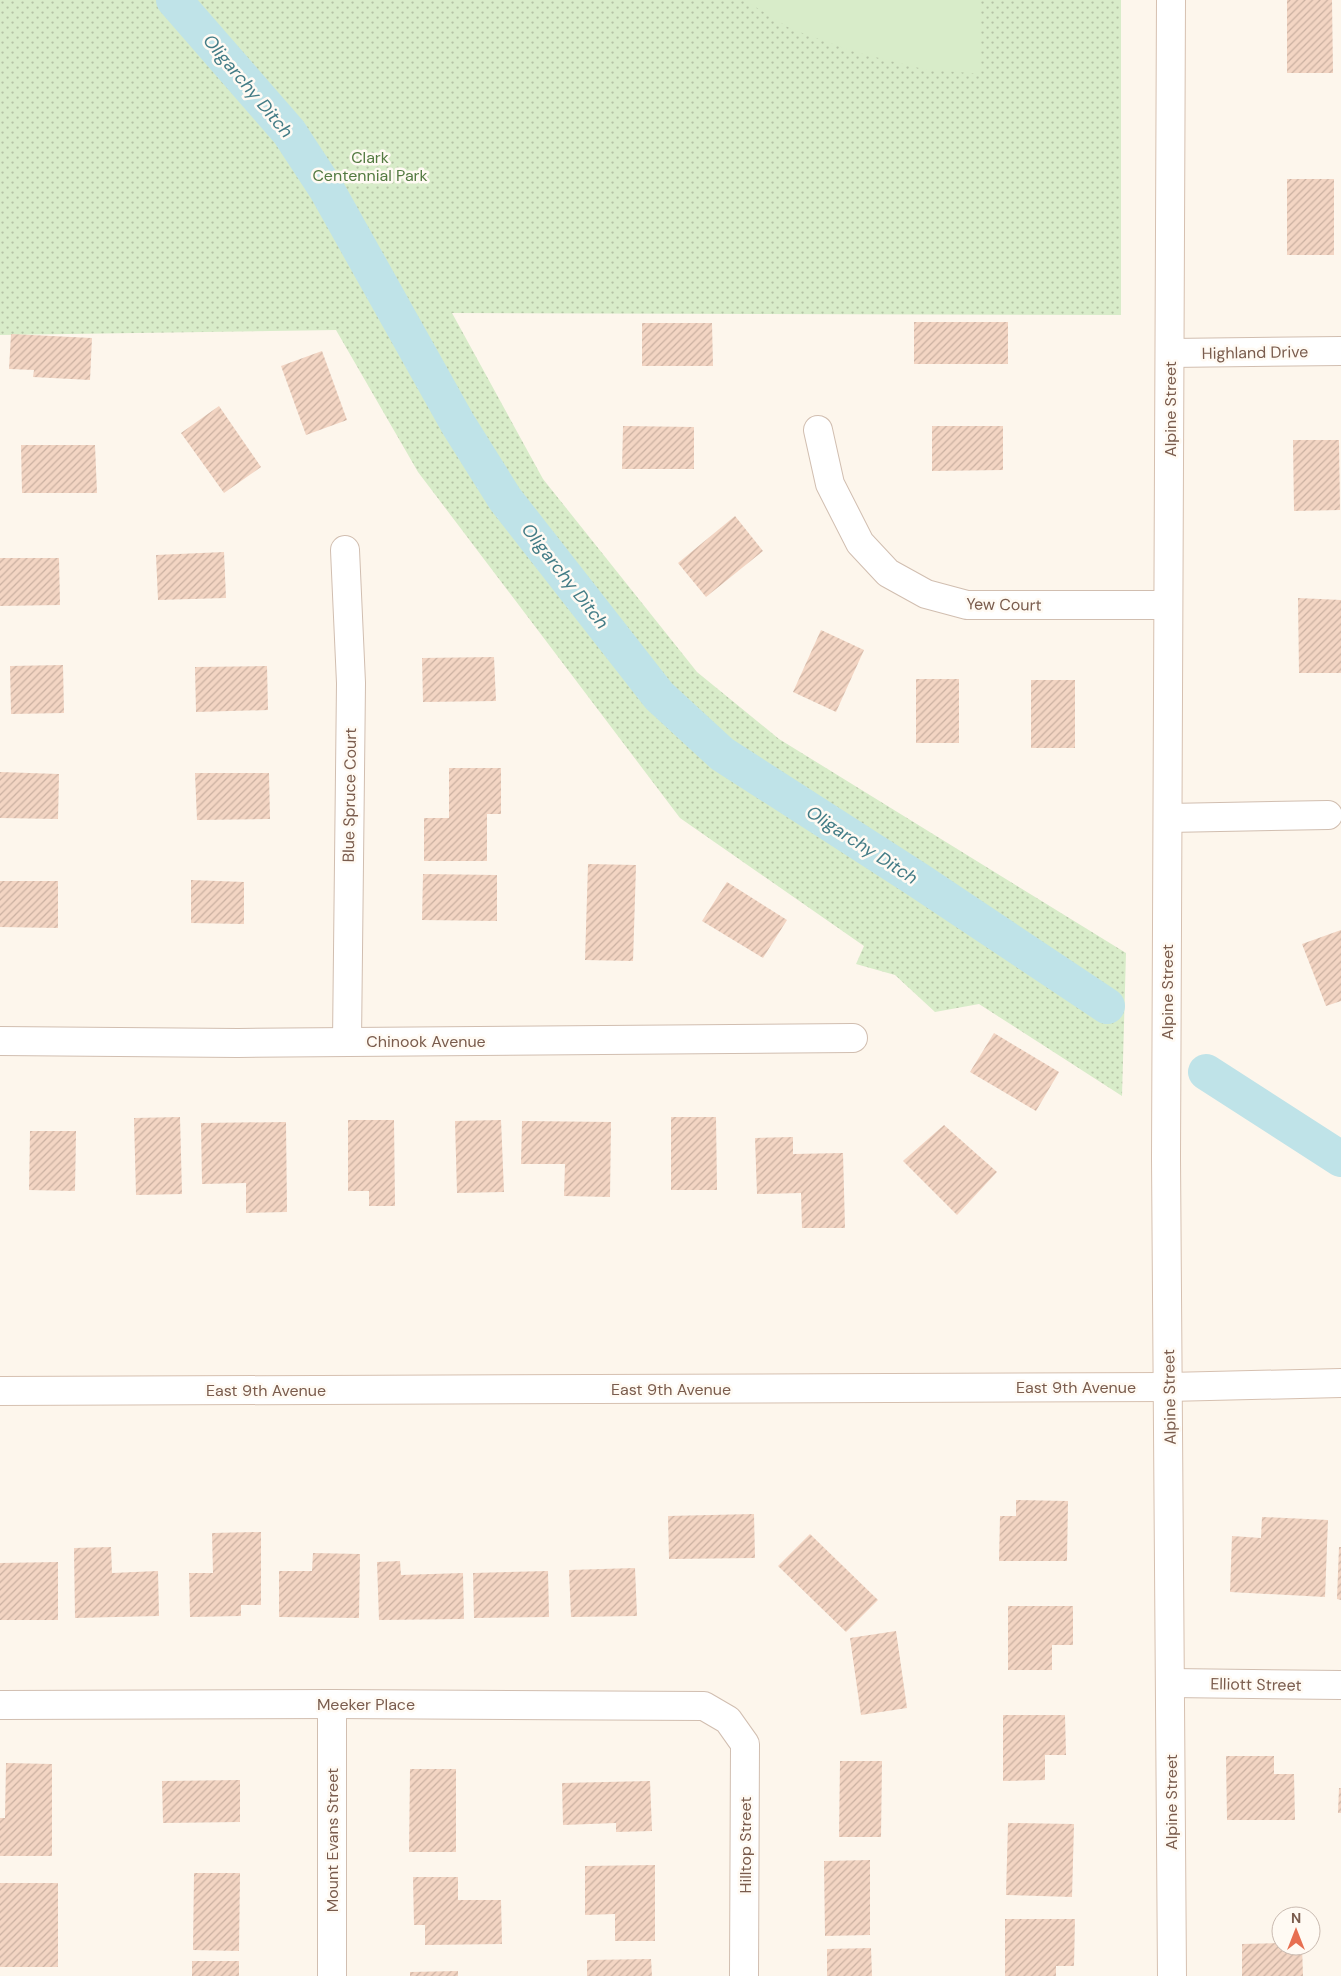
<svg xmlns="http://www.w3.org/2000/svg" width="1341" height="1976" viewBox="0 0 1341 1976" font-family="'DM Sans',sans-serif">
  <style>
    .grass { fill: url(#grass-dots) }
    .pitch { fill: #d8ecc9 }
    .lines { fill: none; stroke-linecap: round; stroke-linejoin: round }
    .canal { stroke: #bfe3e8; stroke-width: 36 }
    .building { fill: url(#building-hatch) }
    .street-casing { stroke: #d1beb0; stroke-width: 30 }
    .secondary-casing { stroke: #d6c0b0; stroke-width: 30 }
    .street { stroke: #fff; stroke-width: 28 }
    .secondary { stroke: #fff; stroke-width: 28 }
    .labels { text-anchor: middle; stroke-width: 5; stroke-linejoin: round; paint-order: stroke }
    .park-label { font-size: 16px; fill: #537a41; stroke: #fffaf3 }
    .street-label { font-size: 16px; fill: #7a5c4d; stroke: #fffaf3 }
    .water-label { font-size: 18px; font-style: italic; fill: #437c86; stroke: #fffaf3 }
  </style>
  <defs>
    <pattern id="grass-dots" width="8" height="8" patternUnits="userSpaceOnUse" patternTransform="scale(1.25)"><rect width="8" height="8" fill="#d8ecc9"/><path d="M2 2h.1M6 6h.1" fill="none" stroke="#b4c2a5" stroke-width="1.8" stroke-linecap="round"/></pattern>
    <pattern id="building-hatch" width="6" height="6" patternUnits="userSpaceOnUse" patternTransform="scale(1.25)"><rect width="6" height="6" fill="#f3d5c3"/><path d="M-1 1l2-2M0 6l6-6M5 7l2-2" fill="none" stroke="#cab0a1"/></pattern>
  </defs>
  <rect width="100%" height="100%" fill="#fdf6ec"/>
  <!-- grass -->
  <path class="grass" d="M0,0H1121V315L452,313L543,479L697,672L779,739L1126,953L1122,1096L979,1004L935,1012L895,975L856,964L864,946L680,818L418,472L336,330L0,335Z"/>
  <!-- pitch -->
  <path class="pitch" d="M744,0H981V74L923,69L855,52L791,29Z"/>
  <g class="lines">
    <!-- canal -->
    <g class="canal">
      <path d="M174,0L289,132L327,190L458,424L505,499L659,696L722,754L918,880L1107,1006"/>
      <path d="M1206,1072L1341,1159"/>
    </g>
  </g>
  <!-- building -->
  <g class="building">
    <path d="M1287,0H1332L1333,73H1287Z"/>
    <rect x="1287" y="179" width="47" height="76"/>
    <rect x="914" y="322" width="94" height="42"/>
    <path d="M642,323H712L713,366H642Z"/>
    <path d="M11,334L92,338L90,380L33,377L34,370L9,369Z"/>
    <path d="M322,351L347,420L306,435L281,366Z"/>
    <path d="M219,406L261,467L224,493L181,433Z"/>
    <path d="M623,426L694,427V469H622Z"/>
    <path d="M932,426H1003V470L932,471Z"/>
    <path d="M1293,440H1339L1340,510L1294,511Z"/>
    <path d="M21,445H95L97,493H22Z"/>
    <path d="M735,516L763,551L706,597L678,563Z"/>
    <path d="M224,552L226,598L158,600L156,555Z"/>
    <path d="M0,558H59L60,605L0,606Z"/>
    <path d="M1298,598L1341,600V673H1299Z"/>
    <path d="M821,630L864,650L836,712L793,692Z"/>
    <path d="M494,657L496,701L423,702L422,658Z"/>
    <path d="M63,665L64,713L11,714L10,666Z"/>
    <path d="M267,666L268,710L196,712L195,667Z"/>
    <rect x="916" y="679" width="43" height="64"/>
    <rect x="1031" y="680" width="44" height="68"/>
    <path d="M449,768H501V814H487V861H424V818H449Z"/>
    <path d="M0,772L59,774L58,819L0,818Z"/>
    <path d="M195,773H269L270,819L197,820Z"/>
    <path d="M588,864L636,865L633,961L585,960Z"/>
    <path d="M423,874L497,875V921L422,920Z"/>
    <path d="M191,880L244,882V924L191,923Z"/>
    <path d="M0,881H58V928L0,927Z"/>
    <path d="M727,882L787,920L763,958L702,921Z"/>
    <path d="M1341,930V1001L1326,1006L1302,944Z"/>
    <path d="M994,1033L1059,1072L1036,1111L970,1072Z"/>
    <path d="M180,1117L182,1194L136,1195L134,1118Z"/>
    <path d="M671,1117H716L717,1190H671Z"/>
    <path d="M348,1120H394L395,1206H369V1191H348Z"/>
    <path d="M501,1120L504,1192L457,1193L455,1121Z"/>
    <path d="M522,1121L611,1122L610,1197L564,1196L565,1164H521Z"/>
    <path d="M286,1122L287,1212L246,1213V1183L202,1184L201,1123Z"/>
    <path d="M944,1125L997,1172L957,1215L903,1161Z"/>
    <path d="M30,1131H76L75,1191L29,1190Z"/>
    <path d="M793,1137V1154L843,1153L845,1228H802L801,1193L757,1194L755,1138Z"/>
    <path d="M1016,1500L1068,1501L1067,1561H999L1000,1516H1016Z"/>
    <path d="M754,1514L755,1558L669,1559L668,1516Z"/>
    <path d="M1262,1517L1328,1520L1325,1597L1230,1592L1232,1536L1261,1538Z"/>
    <path d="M261,1532V1605H241V1616L190,1617L189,1573H213L212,1533Z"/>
    <path d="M810,1534L878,1600L846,1632L778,1566Z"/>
    <path d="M111,1547L112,1573L158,1571L159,1616L75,1618L74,1548Z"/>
    <path d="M1339,1547H1341V1600L1337,1599Z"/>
    <path d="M313,1553L360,1554L359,1618L279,1617V1571H312Z"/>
    <path d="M400,1561L401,1575L463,1573L464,1619L379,1620L377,1562Z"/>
    <path d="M58,1562V1620H0V1563Z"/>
    <path d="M635,1568L637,1616L571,1617L569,1570Z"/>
    <path d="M548,1571L549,1617L474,1618L473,1573Z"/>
    <path d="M1008,1606H1073V1645H1052V1670H1008Z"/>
    <path d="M896,1631L907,1708L861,1715L850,1638Z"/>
    <path d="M1003,1715H1065L1066,1755H1045V1780L1003,1781Z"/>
    <path d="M1226,1756H1274V1774H1294L1295,1820H1227Z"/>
    <path d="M840,1761H882L881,1837H839Z"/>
    <path d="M6,1763L52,1764V1856H0V1818H5Z"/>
    <path d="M410,1769H456V1852H409Z"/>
    <path d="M240,1780V1822L163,1823L162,1781Z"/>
    <path d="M650,1781L652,1831L616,1832V1823L563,1825L562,1783Z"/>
    <path d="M1339,1788H1341V1813H1338Z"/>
    <path d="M1008,1823L1074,1824L1072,1897L1006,1895Z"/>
    <path d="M870,1860V1935L825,1936L824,1861Z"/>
    <path d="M655,1865V1941H615V1914L585,1915V1866Z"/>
    <path d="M194,1873H240L239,1951L193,1950Z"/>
    <path d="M413,1877H458V1900H501L502,1944L425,1945V1925H414Z"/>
    <rect x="0" y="1883" width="58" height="84"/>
    <path d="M1005,1919H1075L1074,1966H1056V1976H1005Z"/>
    <path d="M1281,1943V1946H1302L1303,1976H1242V1944Z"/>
    <path d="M871,1948L872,1976H827V1949Z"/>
    <path d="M651,1959L652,1976H587V1960Z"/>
    <rect x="192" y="1961" width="47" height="15"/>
    <path d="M458,1971V1976H410V1972Z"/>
  </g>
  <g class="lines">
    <!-- street casing -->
    <g class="street-casing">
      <g id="street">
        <path d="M1170,353L1341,351"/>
        <path d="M818,430L830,484L860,543L888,573L926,594L967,605H1168"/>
        <path d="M345,550L351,683L347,1041"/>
        <path d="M1168,818L1328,815"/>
        <path d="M0,1041L238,1043L853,1038"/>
        <path d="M1171,1683L1341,1685"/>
        <path d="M0,1705L332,1704L704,1706L728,1720L745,1744L744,1976"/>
        <path d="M332,1976V1704"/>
      </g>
    </g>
    <!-- secondary casing -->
    <g class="secondary-casing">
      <g id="secondary">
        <path d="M1171,0L1166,1158L1172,1976"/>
        <path d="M0,1391L1168,1387L1341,1383"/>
      </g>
    </g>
    <!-- street -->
    <use href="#street" class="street"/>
    <!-- secondary -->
    <use href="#secondary" class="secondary"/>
  </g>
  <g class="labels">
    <!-- park labels -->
    <g class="park-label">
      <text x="370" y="163">Clark<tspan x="370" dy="18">Centennial Park</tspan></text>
    </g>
    <!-- street labels -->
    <g class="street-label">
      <text transform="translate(1255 352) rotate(-1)" y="6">Highland Drive</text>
      <text transform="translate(1170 409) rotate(-90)" y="6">Alpine Street</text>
      <text transform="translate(1004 604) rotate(1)" y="6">Yew Court</text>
      <text transform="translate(349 795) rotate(-89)" y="6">Blue Spruce Court</text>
      <text transform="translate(1167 992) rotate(-90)" y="6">Alpine Street</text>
      <text x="426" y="1047">Chinook Avenue</text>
      <text x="1076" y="1393">East 9th Avenue</text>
      <text x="671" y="1395">East 9th Avenue</text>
      <text x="266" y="1396">East 9th Avenue</text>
      <text transform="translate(1169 1397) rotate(-91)" y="6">Alpine Street</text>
      <text transform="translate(1256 1684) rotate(1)" y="6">Elliott Street</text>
      <text x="366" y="1710">Meeker Place</text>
      <text transform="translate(1171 1802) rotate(-90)" y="6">Alpine Street</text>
      <text transform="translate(332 1840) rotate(-90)" y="6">Mount Evans Street</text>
      <text transform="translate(745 1845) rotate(-90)" y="6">Hilltop Street</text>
    </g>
    <!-- water labels -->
    <g class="water-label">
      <text transform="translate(248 86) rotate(50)" y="6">Oligarchy Ditch</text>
      <text transform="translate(565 576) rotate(52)" y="6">Oligarchy Ditch</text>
      <text transform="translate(862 845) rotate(33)" y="6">Oligarchy Ditch</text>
    </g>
  </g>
  <!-- north arrow -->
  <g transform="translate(1296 1931)"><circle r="24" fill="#fffaf3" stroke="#cabbb1"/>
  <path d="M0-4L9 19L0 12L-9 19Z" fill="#e76f51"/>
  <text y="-8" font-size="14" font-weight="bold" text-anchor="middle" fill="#7a5c4d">N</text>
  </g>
</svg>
